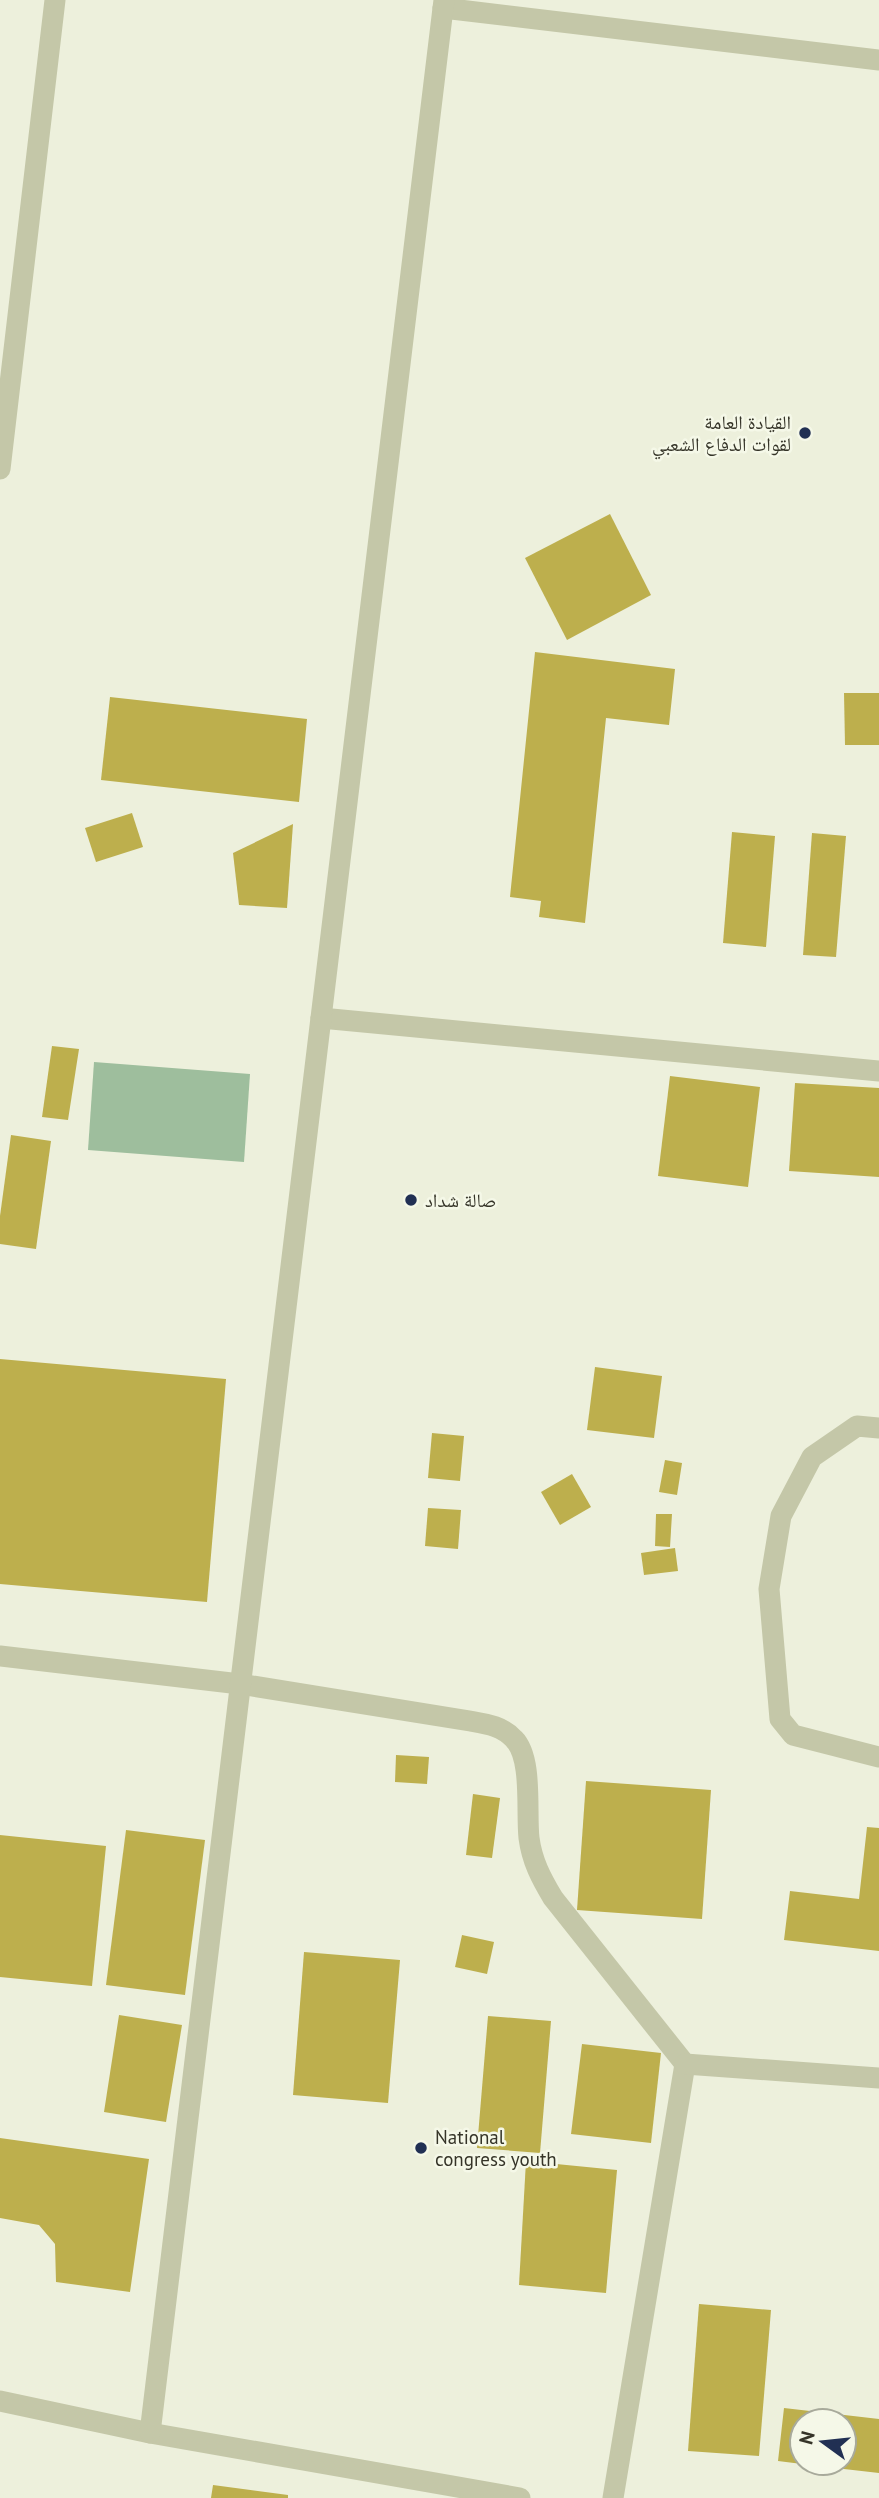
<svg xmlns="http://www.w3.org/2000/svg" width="879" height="2498" viewBox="0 0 879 2498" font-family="'PT Sans','Noto Naskh Arabic',sans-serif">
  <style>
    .green { fill: #9ebe9d }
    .building { fill: #bdaf4d }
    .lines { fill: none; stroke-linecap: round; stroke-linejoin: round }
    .minor { stroke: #c4c7a8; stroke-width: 21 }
    .poi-dot { fill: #213053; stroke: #f5f8e8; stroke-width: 2.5 }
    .labels { text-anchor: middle; stroke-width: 5; stroke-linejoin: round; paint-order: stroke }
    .poi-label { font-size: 19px; fill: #353428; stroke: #f5f8e8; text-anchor: start }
  </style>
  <rect width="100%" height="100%" fill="#edf0dc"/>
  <!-- green -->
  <path class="green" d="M94,1062L250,1074L244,1162L88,1150Z"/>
  <!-- building -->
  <g class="building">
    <path d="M610,514L651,595L567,640L525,558Z"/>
    <path d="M535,652L675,669L669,725L606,718L585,923L539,917L541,901L510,897Z"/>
    <path d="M844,693H879V745H845Z"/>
    <path d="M110,697L307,719L299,802L101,780Z"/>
    <path d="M132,813L143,847L96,862L85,828Z"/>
    <path d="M293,824L287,908L239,905L233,853Z"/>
    <path d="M732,832L775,836L766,947L723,943Z"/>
    <path d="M812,833L846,836L836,957L803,955Z"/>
    <path d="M52,1046L79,1049L68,1120L42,1117Z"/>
    <path d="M670,1076L760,1087L748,1187L658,1176Z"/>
    <path d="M795,1083L879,1088V1177L789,1171Z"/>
    <path d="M11,1135L51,1141L36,1249L0,1244V1216Z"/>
    <path d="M0,1359L226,1379L207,1602L0,1584Z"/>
    <path d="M595,1367L662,1376L654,1438L587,1430Z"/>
    <path d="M432,1433L464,1436L460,1481L428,1478Z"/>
    <path d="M665,1460L682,1463L677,1495L659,1492Z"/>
    <path d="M572,1474L591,1507L560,1525L541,1492Z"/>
    <path d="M428,1508L461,1510L458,1549L425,1546Z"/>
    <path d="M656,1514H672L670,1547L655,1546Z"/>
    <path d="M675,1548L678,1571L644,1575L641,1553Z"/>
    <path d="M396,1755L429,1757L427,1784L395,1782Z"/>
    <path d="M586,1781L711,1790L702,1919L577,1910Z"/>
    <path d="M473,1794L500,1798L492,1858L466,1855Z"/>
    <path d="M867,1827L879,1828V1951L784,1940L790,1891L859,1899Z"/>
    <path d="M126,1830L205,1840L185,1995L106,1985Z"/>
    <path d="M0,1835L106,1846L92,1986L0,1977Z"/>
    <path d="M462,1935L494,1942L487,1974L455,1967Z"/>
    <path d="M304,1952L400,1960L388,2103L293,2095Z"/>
    <path d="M119,2015L182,2025L166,2122L104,2112Z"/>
    <path d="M488,2016L551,2021L540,2153L477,2148Z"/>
    <path d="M582,2044L661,2053L651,2143L571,2134Z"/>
    <path d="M0,2138L149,2159L130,2292L56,2282L55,2244L39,2225L0,2218Z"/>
    <path d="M526,2161L617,2170L606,2293L519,2285Z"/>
    <path d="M699,2304L771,2310L759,2456L688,2451Z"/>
    <path d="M784,2408L879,2419V2473L809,2465L844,2463V2421H802V2464L778,2461Z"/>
    <path d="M213,2485L288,2495V2498H211Z"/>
  </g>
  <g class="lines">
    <!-- minor -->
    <g class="minor">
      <path d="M443,8L879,60"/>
      <path d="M0,469L55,0"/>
      <path d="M321,1018L879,1071"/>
      <path d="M879,1428L857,1426L812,1457L781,1516L769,1589L780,1719L793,1735L879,1757"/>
      <path d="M0,1656L240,1684L470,1721C487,1724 502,1726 514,1739C533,1758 526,1812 529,1838C532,1861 541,1878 553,1898L685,2064L613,2498"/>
      <path d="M685,2064L879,2078"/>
      <path d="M0,2401L150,2433L520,2498"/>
      <path d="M150,2433L444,0"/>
    </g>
  </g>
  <!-- markers -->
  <g class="poi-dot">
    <circle cx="805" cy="433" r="7"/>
    <circle cx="411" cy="1200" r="7"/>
    <circle cx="421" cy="2148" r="7"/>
  </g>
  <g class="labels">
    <!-- poi labels -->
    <g class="poi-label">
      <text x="791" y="429" text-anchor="end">القيادة العامة<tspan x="791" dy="22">لقوات الدفاع الشعبي</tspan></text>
      <text x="425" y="1207">صالة شداد</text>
      <text x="435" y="2144">National<tspan x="435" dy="22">congress youth</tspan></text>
    </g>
  </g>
  <!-- north arrow -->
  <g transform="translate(823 2442) rotate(285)"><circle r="33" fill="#f5f8e8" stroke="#a8aa9b" stroke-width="2"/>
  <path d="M0-5L12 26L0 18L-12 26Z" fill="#213053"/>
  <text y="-10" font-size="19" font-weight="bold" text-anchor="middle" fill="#353428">N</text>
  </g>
</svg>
